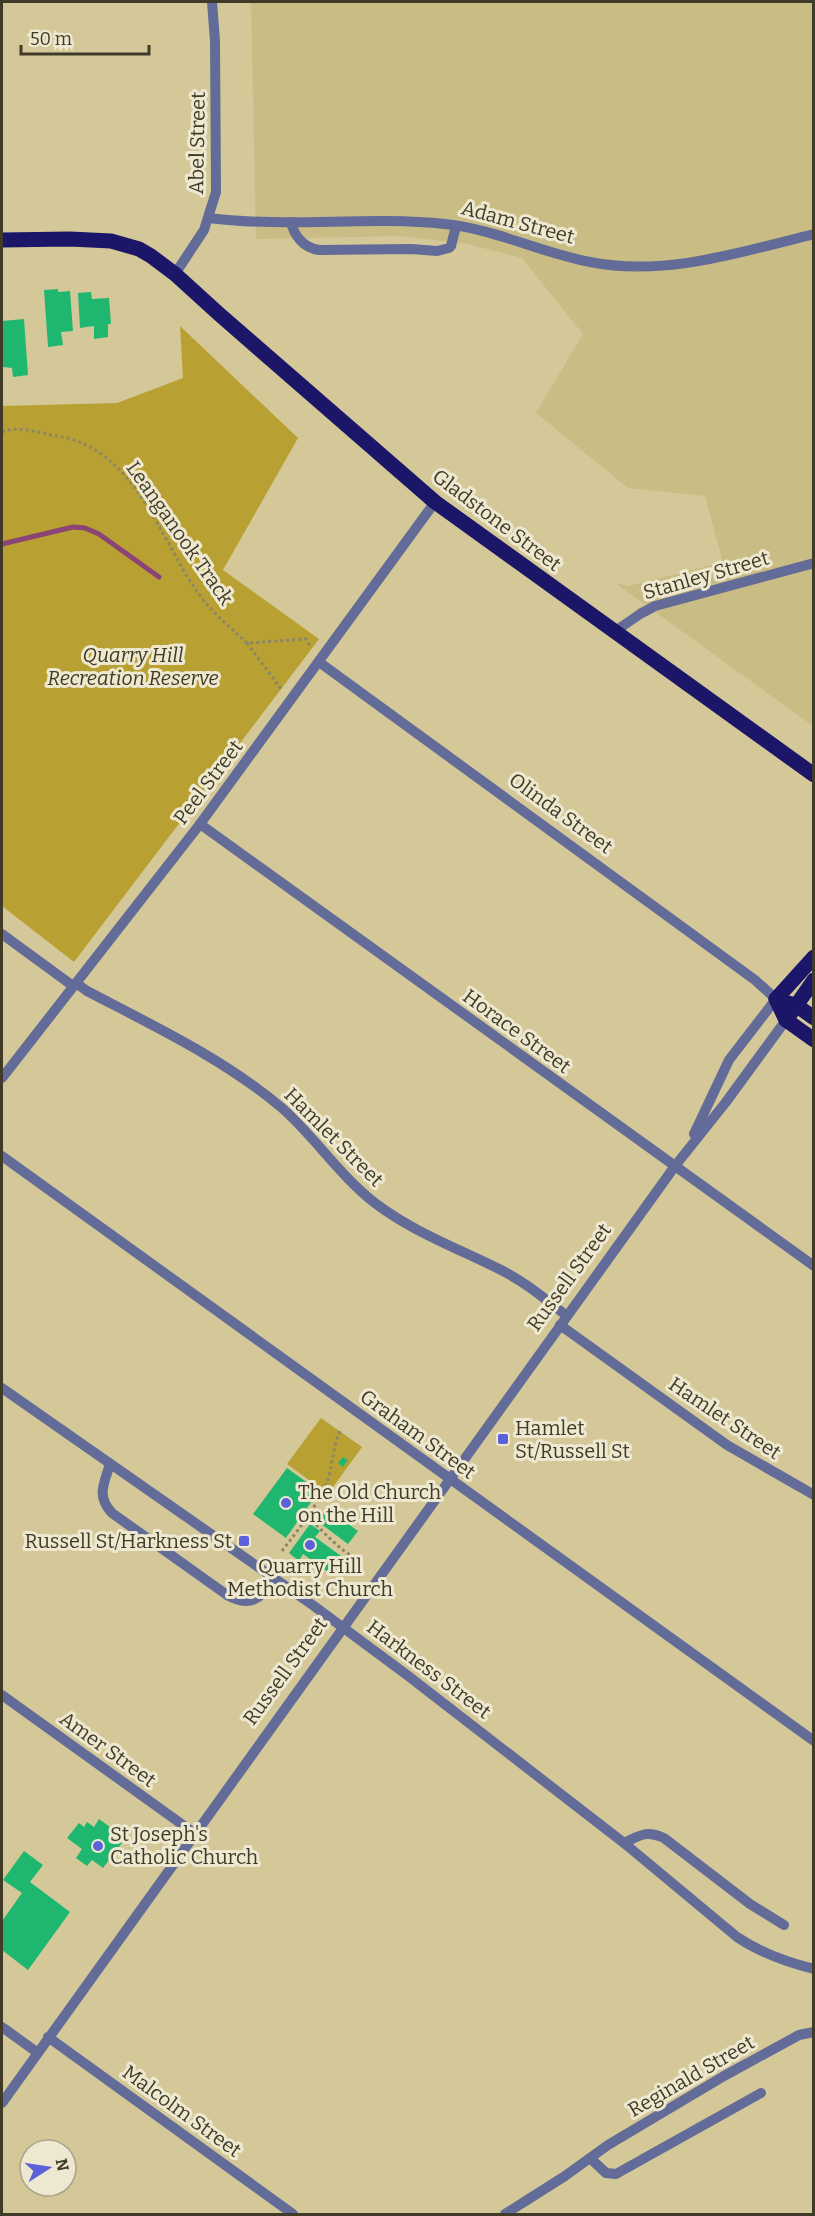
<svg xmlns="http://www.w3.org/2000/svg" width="815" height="2216" viewBox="0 0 815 2216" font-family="Bitter,serif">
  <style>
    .built { fill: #c9bc84 }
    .green { fill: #b9a032 }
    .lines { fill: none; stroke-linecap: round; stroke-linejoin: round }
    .stream { stroke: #8a4475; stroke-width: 5 }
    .building { fill: #1fb770 }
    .path { stroke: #8f8664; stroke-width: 3; stroke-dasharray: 3 3; stroke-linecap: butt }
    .minor { stroke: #636b98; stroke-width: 10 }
    .major { stroke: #1c1669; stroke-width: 15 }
    .poi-dot { fill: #5a61d9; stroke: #eee8d0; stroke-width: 2 }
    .labels { text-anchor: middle; stroke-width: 6; stroke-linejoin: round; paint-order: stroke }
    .street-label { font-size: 20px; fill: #403b28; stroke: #eee8d0 }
    .park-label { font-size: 20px; font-style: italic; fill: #403a23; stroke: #eee8d0 }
    .poi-label { font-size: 20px; fill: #403b28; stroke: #eee8d0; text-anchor: start }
  </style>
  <rect width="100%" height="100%" fill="#d4c898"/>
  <!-- built -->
  <path class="built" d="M251,2H813V726L615,583L629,586L723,562L705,496L628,488L536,413L583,334L522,258L468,244L400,236L256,239Z"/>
  <!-- green -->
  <g class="green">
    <path d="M180,326L298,438L223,570L319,639L74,962L2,906V406L117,403L183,378Z"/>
    <path d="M321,1418L362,1447L328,1494L287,1464Z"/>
  </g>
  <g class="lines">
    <!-- stream -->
    <path class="stream" d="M2,544L73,527L85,528L99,534L159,577"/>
  </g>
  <!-- building -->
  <g class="building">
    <path d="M58,289V292L70,291L73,331L61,332L63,345L48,347L44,290Z"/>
    <path d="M91,292L92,299L109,298L111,324H108V337L94,339V326L80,328L78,293Z"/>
    <path d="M24,319L28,375L13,377L12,368L3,367L2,321Z"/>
    <path d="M343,1457L348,1460L343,1467L338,1463Z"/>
    <path d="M287,1468L319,1491L286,1538L253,1514Z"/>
    <path d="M326,1508L358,1531L348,1544L317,1521Z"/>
    <path d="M310,1524L320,1531L315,1537L341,1556L337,1561L341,1563L336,1571L332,1568L329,1573L303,1554L299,1561L289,1553Z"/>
    <path d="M99,1819L118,1833L115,1838L122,1843L103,1868L92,1860L87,1866L76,1858L82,1849L67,1838L79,1823L84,1827L87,1822L94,1827Z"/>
    <path d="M24,1851L43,1865L30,1882L70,1912L28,1970L2,1950V1921L22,1893L3,1880Z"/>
  </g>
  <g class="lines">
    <!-- path -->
    <g class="path">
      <path d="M2,432C16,426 31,431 47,434C55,436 65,437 74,440C138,462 161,539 196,590C210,611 229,626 247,643L306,639L311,648"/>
      <path d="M247,643L281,689"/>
      <path d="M307,1517C322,1529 333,1544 350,1555"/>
      <path d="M282,1551C298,1530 315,1509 326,1484C333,1468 333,1442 341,1430"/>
    </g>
    <!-- minor -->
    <g class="minor">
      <path d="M209,218C287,228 366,216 445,224C495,229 541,253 590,262C665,277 741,252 814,234"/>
      <path d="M291,222C294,236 304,248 319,250L411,249L437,251L449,248L451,246L456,226"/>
      <path d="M175,274L204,230L216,192L215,41L212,2"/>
      <path d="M614,632L640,614L655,606L814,563"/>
      <path d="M319,662L755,980L776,999L729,1060L694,1134"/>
      <path d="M200,824L814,1266"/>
      <path d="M2,934L73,986"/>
      <path d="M76,983L87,991C154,1026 224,1059 282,1108C315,1137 340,1176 375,1203C413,1232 457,1248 499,1269C524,1281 545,1299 567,1316"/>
      <path d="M2,1078L200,824L435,502"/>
      <path d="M2,1156L814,1741"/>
      <path d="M560,1325L727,1445L814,1495"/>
      <path d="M2,1388L314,1606L407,1675L624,1843L737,1937C761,1953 786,1962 814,1969"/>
      <path d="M110,1464C104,1484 96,1496 112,1513L227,1595C251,1608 259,1599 275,1580"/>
      <path d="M2,1695L194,1833"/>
      <path d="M624,1843C641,1835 646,1830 664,1838L750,1904L784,1925"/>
      <path d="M2,2027L38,2053"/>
      <path d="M48,2037L293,2214"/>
      <path d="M2,2103L675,1166L726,1102L786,1020"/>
      <path d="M590,2158L606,2173L616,2174L761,2093"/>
      <path d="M505,2214L565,2176L608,2145L724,2076L799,2035L814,2032"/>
    </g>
    <!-- major -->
    <g class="major">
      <path d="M2,240L70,239L111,241L139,249L151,256L175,274L219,314L435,502L814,775"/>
      <path d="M776,999L786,1020L814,1040"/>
      <path d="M776,999L814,957"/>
      <path d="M788,1003L796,1005L814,1018"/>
      <path d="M786,1020L814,980"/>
    </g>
  </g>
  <!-- markers -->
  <g class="poi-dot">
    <rect x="497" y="1433" width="12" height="12" rx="3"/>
    <circle cx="286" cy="1503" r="6"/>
    <rect x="238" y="1535" width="12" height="12" rx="3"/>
    <circle cx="310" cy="1545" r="6"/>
    <circle cx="98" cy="1846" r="6"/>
  </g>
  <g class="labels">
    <!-- street labels -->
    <g class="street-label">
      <text transform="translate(197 143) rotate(-89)" y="7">Abel Street</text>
      <text transform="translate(518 222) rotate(15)" y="7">Adam Street</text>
      <text transform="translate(497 520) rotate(37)" y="7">Gladstone Street</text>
      <text transform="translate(180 533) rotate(55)" y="7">Leanganook Track</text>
      <text transform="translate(706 575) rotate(-16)" y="7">Stanley Street</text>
      <text transform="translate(208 782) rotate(-53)" y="7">Peel Street</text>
      <text transform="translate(561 813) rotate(36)" y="7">Olinda Street</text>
      <text transform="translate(517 1031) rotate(36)" y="7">Horace Street</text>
      <text transform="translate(334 1137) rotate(45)" y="7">Hamlet Street</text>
      <text transform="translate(569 1277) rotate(-54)" y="7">Russell Street</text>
      <text transform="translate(725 1418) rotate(34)" y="7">Hamlet Street</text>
      <text transform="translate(418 1434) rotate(36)" y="7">Graham Street</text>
      <text transform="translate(429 1669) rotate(37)" y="7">Harkness Street</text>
      <text transform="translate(285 1671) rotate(-54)" y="7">Russell Street</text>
      <text transform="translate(108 1749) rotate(36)" y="7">Amer Street</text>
      <text transform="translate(691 2076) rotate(-30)" y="7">Reginald Street</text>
      <text transform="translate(182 2111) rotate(36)" y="7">Malcolm Street</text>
    </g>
    <!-- park labels -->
    <g class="park-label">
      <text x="133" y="662">Quarry Hill<tspan x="133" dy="23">Recreation Reserve</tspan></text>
    </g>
    <!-- poi labels -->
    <g class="poi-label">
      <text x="515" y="1435">Hamlet<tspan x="515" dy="23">St/Russell St</tspan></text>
      <text x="298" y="1499">The Old Church<tspan x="298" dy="23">on the Hill</tspan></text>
      <text x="232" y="1548" text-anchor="end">Russell St/Harkness St</text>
      <text x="310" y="1573" text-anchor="middle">Quarry Hill<tspan x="310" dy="23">Methodist Church</tspan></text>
      <text x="110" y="1841">St Joseph's<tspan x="110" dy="23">Catholic Church</tspan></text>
    </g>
  </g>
  <!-- border -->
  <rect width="815" height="2216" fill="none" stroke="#403b28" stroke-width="6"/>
  <!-- north arrow -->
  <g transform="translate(48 2168) rotate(78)"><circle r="28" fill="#eee8d0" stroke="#a8a38d" stroke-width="1.5"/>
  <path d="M0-4.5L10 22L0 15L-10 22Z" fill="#5a61d9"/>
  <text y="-9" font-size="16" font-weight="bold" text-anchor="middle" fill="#403b28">N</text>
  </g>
  <!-- scale -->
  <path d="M21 45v9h128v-9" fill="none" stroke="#403b28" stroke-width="3"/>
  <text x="30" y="45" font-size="18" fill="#403b28" stroke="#eee8d0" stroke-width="4.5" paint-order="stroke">50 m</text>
</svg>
